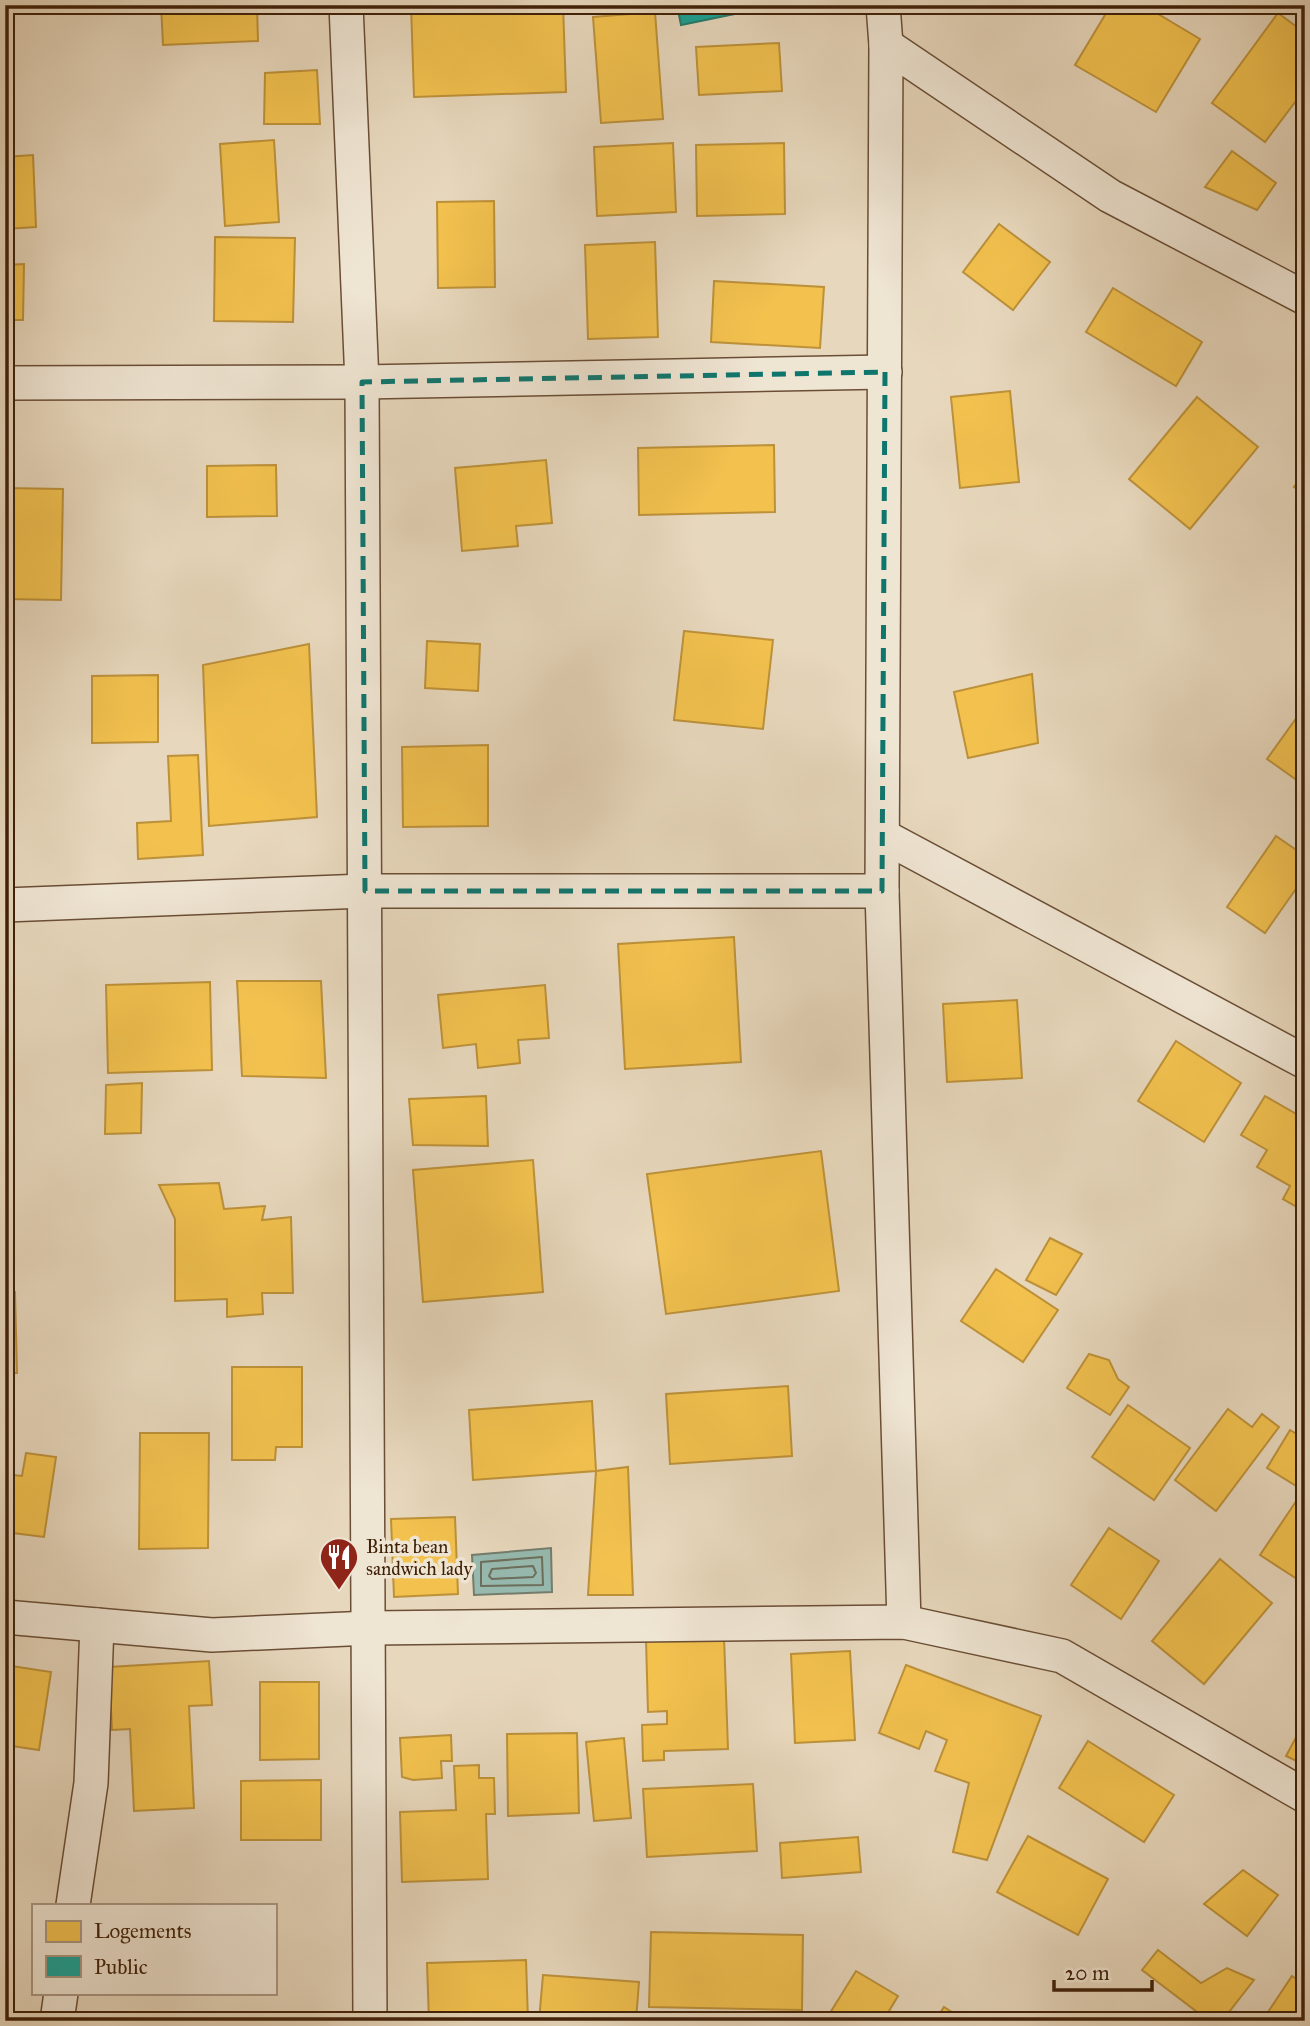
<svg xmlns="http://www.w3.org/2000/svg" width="1310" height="2026" viewBox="0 0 1310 2026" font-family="'IM FELL Great Primer',serif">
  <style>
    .water { fill: #97bab0; stroke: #747d6d; stroke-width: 2 }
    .homes { fill: #f2c14e; stroke: #bd9139; stroke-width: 2 }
    .public { fill: #17a398; stroke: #237c6d; stroke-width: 2 }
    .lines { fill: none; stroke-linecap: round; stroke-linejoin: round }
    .shore { stroke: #6c6e5c; stroke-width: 2 }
    .minor-casing { stroke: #6a4e35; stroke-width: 36 }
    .minor { stroke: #efe5d3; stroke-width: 33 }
    .marked { fill: none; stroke: #0f766e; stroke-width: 5; stroke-dasharray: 14 9; stroke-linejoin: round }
    .labels { text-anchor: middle; stroke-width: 7; stroke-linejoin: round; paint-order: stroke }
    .poi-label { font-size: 19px; fill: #402108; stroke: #efe5d3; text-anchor: start }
  </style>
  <rect width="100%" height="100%" fill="#e7d7bc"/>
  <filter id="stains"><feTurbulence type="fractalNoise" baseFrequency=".00286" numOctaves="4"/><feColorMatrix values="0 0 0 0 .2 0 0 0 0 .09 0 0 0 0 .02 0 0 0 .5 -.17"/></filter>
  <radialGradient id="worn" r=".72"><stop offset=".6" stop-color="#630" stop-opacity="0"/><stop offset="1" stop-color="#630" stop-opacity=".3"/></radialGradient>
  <!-- water -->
  <path class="water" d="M551,1548L552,1592L474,1595L472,1555Z"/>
  <!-- homes -->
  <g class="homes">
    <path d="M161,5H257L258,41L163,45Z"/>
    <path d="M411,5H563L566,92L414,97Z"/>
    <path d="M1111,5H1143L1200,39L1156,112L1075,65Z"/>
    <path d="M655,12L663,119L601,123L593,17Z"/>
    <path d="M1278,13L1305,33V89L1265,142L1212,103Z"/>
    <path d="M779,43L782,91L699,95L696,47Z"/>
    <path d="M317,70L320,124H264L265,73Z"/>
    <path d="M274,140L279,222L225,226L220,144Z"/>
    <path d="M673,143L676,212L597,216L594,147Z"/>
    <path d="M784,143L785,214L697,216L696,145Z"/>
    <path d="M1232,151L1276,183L1257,210L1205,187Z"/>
    <path d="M33,155L36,227L5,229V157Z"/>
    <path d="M494,201L495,287L438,288L437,202Z"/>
    <path d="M999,224L1050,262L1013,310L963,272Z"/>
    <path d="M215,237L295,238L293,322L214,321Z"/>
    <path d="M655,242L658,337L588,339L585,245Z"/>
    <path d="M24,264L23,320H5V265Z"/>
    <path d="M714,281L824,287L820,348L711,342Z"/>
    <path d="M1113,288L1202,342L1176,386L1086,332Z"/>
    <path d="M1010,391L1019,482L960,488L951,397Z"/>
    <path d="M1197,397L1258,447L1190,529L1129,479Z"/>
    <path d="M774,445L775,512L639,515L638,448Z"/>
    <path d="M546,460L552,523L516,526L518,546L462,551L455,468Z"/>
    <path d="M276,465L277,516L207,517V466Z"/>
    <path d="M1305,472V494L1294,487Z"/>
    <path d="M5,488L63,489L61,600L5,599Z"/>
    <path d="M684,631L773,640L763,729L674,720Z"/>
    <path d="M427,641L480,644L478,691L425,688Z"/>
    <path d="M309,644L317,817L209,826L203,665Z"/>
    <path d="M1032,674L1038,743L968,758L954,692Z"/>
    <path d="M158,675V742L92,743V676Z"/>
    <path d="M1305,706V786L1267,759Z"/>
    <path d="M488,745V826L403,827L402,747Z"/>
    <path d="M198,755L203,855L138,859L137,823L171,821L168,756Z"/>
    <path d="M1276,836L1305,856V876L1265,933L1227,907Z"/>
    <path d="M734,937L741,1062L625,1069L618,944Z"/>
    <path d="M237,981H321L326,1078L242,1076Z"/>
    <path d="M210,982L212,1070L108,1073L106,985Z"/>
    <path d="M545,985L549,1038L518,1040L520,1063L478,1068L476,1044L443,1048L438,995Z"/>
    <path d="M1017,1000L1022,1078L947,1082L943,1004Z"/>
    <path d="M1176,1041L1241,1083L1204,1142L1138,1101Z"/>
    <path d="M142,1083L141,1133L105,1134L106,1085Z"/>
    <path d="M486,1096L488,1146L413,1145L409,1099Z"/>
    <path d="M1265,1096L1305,1119L1304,1211L1283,1199L1290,1186L1257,1167L1267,1150L1241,1135Z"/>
    <path d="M821,1151L839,1291L666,1314L647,1174Z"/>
    <path d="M533,1160L543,1292L423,1302L413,1170Z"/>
    <path d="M219,1183L224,1209L265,1206L262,1220L291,1217L293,1293H262L263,1314L227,1317V1299L175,1301V1219L159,1185Z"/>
    <path d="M5,1199L7,1255H5Z"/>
    <path d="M1050,1238L1082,1254L1056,1295L1026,1280Z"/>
    <path d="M996,1269L1058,1310L1023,1362L961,1321Z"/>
    <path d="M5,1292H15L17,1373H5Z"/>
    <path d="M1089,1354L1109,1360L1118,1379L1129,1387L1110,1415L1067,1388Z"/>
    <path d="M232,1367H302V1447H276L275,1460H232Z"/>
    <path d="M788,1386L792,1456L670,1464L666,1394Z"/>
    <path d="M592,1401L596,1471L473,1480L469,1410Z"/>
    <path d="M1128,1405L1190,1448L1154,1500L1092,1457Z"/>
    <path d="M1228,1409L1252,1427L1262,1414L1279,1427L1216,1511L1175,1480Z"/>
    <path d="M1305,1410V1430L1296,1425Z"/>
    <path d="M1290,1430L1305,1439V1475L1298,1487L1267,1468Z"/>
    <path d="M140,1433H209L208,1548L139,1549Z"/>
    <path d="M26,1453L56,1457L44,1537L5,1532V1474L22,1476Z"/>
    <path d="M628,1467L633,1595H588L596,1471Z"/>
    <path d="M1305,1488V1574L1300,1581L1260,1555Z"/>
    <path d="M455,1517L458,1594L394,1597L391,1519Z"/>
    <path d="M1109,1528L1159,1561L1121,1619L1071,1585Z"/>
    <path d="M1220,1559L1272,1603L1204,1684L1152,1641Z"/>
    <path d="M724,1637L728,1749L664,1751V1760L643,1761L642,1725L667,1724V1711L648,1712L646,1640Z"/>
    <path d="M850,1651L855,1740L795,1743L791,1654Z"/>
    <path d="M209,1661L212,1705L189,1706L194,1808L134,1811L130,1729L112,1730L109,1667Z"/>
    <path d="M5,1665L51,1672L39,1750L5,1745Z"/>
    <path d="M906,1665L1041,1716L987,1860L953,1852L969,1783L935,1771L947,1740L926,1731L919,1749L879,1733Z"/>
    <path d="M260,1682H319V1759L260,1760Z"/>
    <path d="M1301,1728L1305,1730V1765L1286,1756Z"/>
    <path d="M577,1733L579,1813L508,1816L507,1734Z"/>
    <path d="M451,1735L452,1761H441L442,1778L413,1780L402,1777L400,1738Z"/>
    <path d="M624,1738L631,1818L594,1821L586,1742Z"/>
    <path d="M1088,1741L1174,1795L1144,1842L1059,1788Z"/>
    <path d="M479,1765V1778H494L495,1814H486L488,1879L402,1882L400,1812L456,1810L454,1766Z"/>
    <path d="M321,1780V1840H241V1781Z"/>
    <path d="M753,1784L757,1851L647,1857L643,1789Z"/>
    <path d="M1028,1836L1108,1879L1078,1935L997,1892Z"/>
    <path d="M858,1837L861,1872L782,1878L780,1843Z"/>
    <path d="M1243,1870L1278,1895L1247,1936L1204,1904Z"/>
    <path d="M651,1932L803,1935L802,2010L649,2007Z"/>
    <path d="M1158,1950L1201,1983L1227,1968L1254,1980L1222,2021H1209L1142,1970Z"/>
    <path d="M526,1960L528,2021H429L427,1963Z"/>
    <path d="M856,1971L898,1996L883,2021H825Z"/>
    <path d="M543,1975L639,1982L636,2021H539Z"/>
    <path d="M1292,1976L1305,1985V2021H1262Z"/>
    <path d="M944,2007L966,2021H935Z"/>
  </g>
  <!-- public -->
  <path class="public" d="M677,5H763L764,8L681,25Z"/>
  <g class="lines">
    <!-- shore -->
    <g class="shore">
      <path d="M542,1557L543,1585L481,1586V1562Z"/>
      <path d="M533,1566L536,1573L533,1577L492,1579L489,1576L492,1569Z"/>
    </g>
    <!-- minor casing -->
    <g class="minor-casing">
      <g id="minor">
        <path d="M346,5L362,382L370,2021"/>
        <path d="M883,5L886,45L882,891L904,1622"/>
        <path d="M886,45L1110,196L1305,298"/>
        <path d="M5,383L362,382L885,372"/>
        <path d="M885,837L1305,1062"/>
        <path d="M5,905L365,891H882"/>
        <path d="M5,1617L212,1635L370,1628L904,1622L1062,1656L1305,1796"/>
        <path d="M73,1905L91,1783L97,1625"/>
        <path d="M57,2021L61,1993"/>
      </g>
    </g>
    <!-- minor -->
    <use href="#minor" class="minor"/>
  </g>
  <!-- marked area -->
  <path class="marked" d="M885,372L882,891H365L362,382Z"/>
  <!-- icons -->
  <defs>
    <g id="restaurant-pin" transform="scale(2.0125)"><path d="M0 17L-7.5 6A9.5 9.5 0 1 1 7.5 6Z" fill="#8f2418" stroke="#efe5d3"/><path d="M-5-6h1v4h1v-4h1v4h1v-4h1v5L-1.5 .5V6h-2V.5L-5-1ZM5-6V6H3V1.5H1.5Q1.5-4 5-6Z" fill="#fff"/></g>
  </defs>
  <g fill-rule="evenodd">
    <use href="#restaurant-pin" x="339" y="1557"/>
  </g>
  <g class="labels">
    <!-- poi labels -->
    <g class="poi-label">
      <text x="366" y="1553">Binta bean<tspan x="366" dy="22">sandwich lady</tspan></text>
    </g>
  </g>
  <!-- margin -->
  <rect width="1310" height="2026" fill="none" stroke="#e7d7bc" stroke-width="28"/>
  <rect x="7" y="7" width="1296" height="2012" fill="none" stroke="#402108" stroke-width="3.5"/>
  <rect x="14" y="14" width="1282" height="1998" fill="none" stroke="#402108" stroke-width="2"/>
  <!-- legend -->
  <rect x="32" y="1904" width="245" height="91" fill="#efe5d3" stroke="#a99782" stroke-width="2"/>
  <rect x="46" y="1921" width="35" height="21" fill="#f2c14e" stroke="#a99782" stroke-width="2"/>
  <text x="94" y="1938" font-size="21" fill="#402108">Logements</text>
  <rect x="46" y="1956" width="35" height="21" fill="#17a398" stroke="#a99782" stroke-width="2"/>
  <text x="94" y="1974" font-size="21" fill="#402108">Public</text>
  <!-- scale -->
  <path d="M1054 1980v10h98v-10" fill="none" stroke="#402108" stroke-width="3.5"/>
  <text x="1065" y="1980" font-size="21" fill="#402108" stroke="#efe5d3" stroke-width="5" paint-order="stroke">20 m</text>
  <rect width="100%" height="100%" filter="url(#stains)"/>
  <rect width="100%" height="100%" fill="url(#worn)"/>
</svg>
